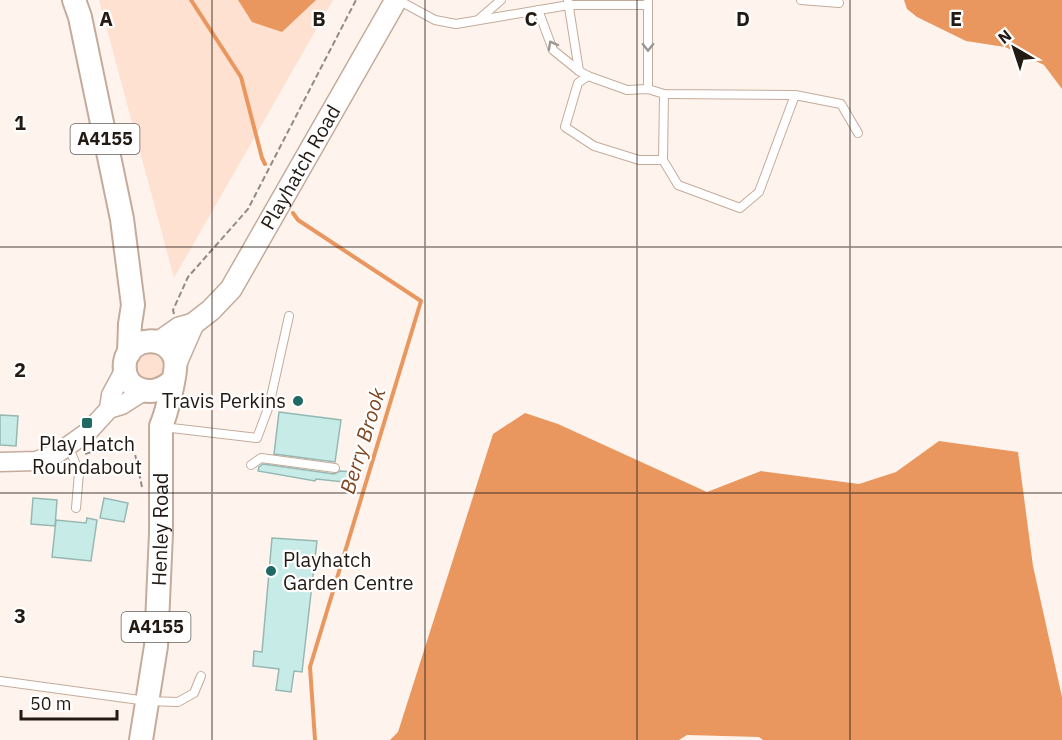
<svg xmlns="http://www.w3.org/2000/svg" width="1062" height="740" viewBox="0 0 1062 740" font-family="'IBM Plex Sans',sans-serif">
  <style>
    .green { fill: #fee1d0 }
    .water { fill: #ea975f }
    .lines { fill: none; stroke-linecap: round; stroke-linejoin: round }
    .stream { stroke: #ea975f; stroke-width: 4 }
    .building { fill: #c7ebe6; stroke: #96b8b3; stroke-width: 1.5 }
    .service-casing { stroke: #c4ab9b; stroke-width: 10 }
    .tertiary-casing { stroke: #c4ab9b; stroke-width: 21 }
    .secondary-casing { stroke: #c4ab9b; stroke-width: 24 }
    .primary-casing { stroke: #c4ab9b; stroke-width: 26 }
    .path { stroke: #958b85; stroke-width: 2; stroke-dasharray: 6 3; stroke-linecap: butt }
    .service { stroke: #fff; stroke-width: 8 }
    .tertiary { stroke: #fff; stroke-width: 18 }
    .secondary { stroke: #fff; stroke-width: 21 }
    .primary { stroke: #fff; stroke-width: 22 }
    .oneway { stroke: #9c9895 }
    .grid { fill: none; stroke: #231a14; stroke-width: 1.5; stroke-opacity: 0.55 }
    .poi-dot { fill: #1e6963; stroke: #fff; stroke-width: 2 }
    .labels { text-anchor: middle; stroke-width: 4.5; stroke-linejoin: round; paint-order: stroke }
    .shield { fill: #fff; stroke: #655f5a; stroke-width: 1.5 }
    .shield-label { font-size: 18px; font-weight: bold; fill: #231a14 }
    .street-label { font-size: 20px; fill: #231a14; stroke: #fff }
    .poi-label { font-size: 20px; fill: #231a14; stroke: #fff; text-anchor: end }
    .water-label { font-size: 21px; font-style: italic; fill: #7f4821; stroke: #fff }
    .grid-label { font-size: 20px; text-anchor: middle; font-weight: bold; fill: #231a14; stroke: #fff; stroke-width: 4.5; stroke-linejoin: round; paint-order: stroke }
  </style>
  <rect width="100%" height="100%" fill="#fff4ed"/>
  <!-- green -->
  <g class="green">
    <path d="M99,0H333L174,278Z"/>
    <circle cx="151" cy="366" r="15"/>
  </g>
  <!-- water -->
  <g class="water">
    <path d="M238,0H316L282,32L252,22Z"/>
    <path d="M904,0H1062V89L1044,65L1005,47L966,41L917,17L907,9Z"/>
    <path d="M525,413L558,424L707,492L761,471L859,484L896,472L939,441L1018,452L1033,566L1062,697V740H763L759,737L687,735L679,740H390L398,732L493,434Z"/>
  </g>
  <g class="lines">
    <!-- stream -->
    <g class="stream">
      <path d="M191,0L241,77L262,158L265,164"/>
      <path d="M293,213L298,220L421,301L310,667L315,740"/>
    </g>
  </g>
  <!-- building -->
  <g class="building">
    <path d="M279,412L341,420L335,462L274,454Z"/>
    <path d="M0,415L18,416L16,446L0,445Z"/>
    <path d="M263,464L334,474L340,471L355,472L354,483L316,479L315,481L258,471L259,467Z"/>
    <path d="M33,498L57,500L55,526L31,524Z"/>
    <path d="M104,498L128,503L124,522L100,518Z"/>
    <path d="M87,518L97,520L91,561L52,557L56,520L86,523Z"/>
    <path d="M272,538L317,541L302,672L294,671L291,692L276,690L279,669L253,666L254,651L262,652Z"/>
  </g>
  <g class="lines">
    <!-- service casing -->
    <g class="service-casing">
      <g id="service">
        <path d="M398,0L435,20L456,24L569,5H648"/>
        <path d="M801,0L839,3"/>
        <path d="M568,1L579,71"/>
        <path d="M538,10L553,50L579,71L588,76L627,90L648,89L664,94L795,95L841,104L858,133"/>
        <path d="M478,20L501,0"/>
        <path d="M588,76L578,83L565,127L594,146L639,160H663L678,185L740,208L759,192L795,95"/>
        <path d="M648,89V1"/>
        <path d="M663,160L664,94"/>
        <path d="M163,427L257,438L269,406L289,316"/>
        <path d="M69,447L79,473L76,508"/>
        <path d="M251,465L261,458L335,468"/>
        <path d="M0,681L147,701L178,702L194,693L201,676"/>
      </g>
    </g>
    <!-- tertiary casing -->
    <g class="tertiary-casing">
      <g id="tertiary">
        <path d="M109,409L111,395L125,369"/>
        <path d="M0,462L36,461L58,453L89,431L109,409L122,405L144,391"/>
      </g>
    </g>
    <!-- secondary casing -->
    <g class="secondary-casing">
      <g id="secondary">
        <path id="s1" d="M159,342L179,328L193,324L211,310L231,289L396,0"/>
        <path d="M176,363L193,324"/>
      </g>
    </g>
    <!-- primary casing -->
    <g class="primary-casing">
      <g id="primary">
        <path d="M74,0L80,17L122,219L133,305L130,324L129,353"/>
        <path id="s2" d="M141,740L156,646L161,533V426C166,415 178,369 175,359C168,334 129,336 125,362C121,391 154,400 172,381"/>
      </g>
    </g>
    <!-- path -->
    <g class="path">
      <path d="M174,314L173,310L188,277L248,209L356,0"/>
      <path d="M85,454C105,448 117,440 135,454L142,487"/>
    </g>
    <!-- service -->
    <use href="#service" class="service"/>
    <!-- tertiary -->
    <use href="#tertiary" class="tertiary"/>
    <!-- secondary -->
    <use href="#secondary" class="secondary"/>
    <!-- primary -->
    <use href="#primary" class="primary"/>
  </g>
  <!-- one-way arrows -->
  <defs><path id="oneway-chevron" d="M-2-3.5L2.5 0L-2 3.5" fill="none" stroke-width="1.6" stroke-linecap="round" stroke-linejoin="round" transform="scale(1.5)"/></defs>
  <g class="oneway">
    <use href="#oneway-chevron" transform="translate(552 45) rotate(-119)"/>
    <use href="#oneway-chevron" transform="translate(648 47) rotate(90)"/>
  </g>
  <!-- grid -->
  <path class="grid" d="M212,0V740M425,0V740M637,0V740M850,0V740M0,247H1062M0,493H1062"/>
  <!-- markers -->
  <g class="poi-dot">
    <circle cx="298" cy="401" r="6"/>
    <rect x="81" y="417" width="12" height="12" rx="3"/>
    <circle cx="271" cy="571" r="6"/>
  </g>
  <g class="labels">
    <!-- shield labels -->
    <g class="shield">
      <rect x="70.5" y="124" width="69" height="30" rx="4.5"/>
      <rect x="121.5" y="612" width="69" height="30" rx="4.5"/>
    </g>
    <g class="shield-label">
      <text x="105" y="145">A4155</text>
      <text x="156" y="633">A4155</text>
    </g>
    <!-- street labels -->
    <g class="street-label">
      <text dy="7" stroke="none"><textPath href="#s1" startOffset="231">Playhatch Road</textPath></text>
      <text dy="7" stroke="none"><textPath href="#s2" startOffset="212">Henley Road</textPath></text>
    </g>
    <!-- poi labels -->
    <g class="poi-label">
      <text x="286" y="408">Travis Perkins</text>
      <text x="87" y="451" text-anchor="middle">Play Hatch<tspan x="87" dy="23">Roundabout</tspan></text>
      <text x="283" y="567" text-anchor="start">Playhatch<tspan x="283" dy="23">Garden Centre</tspan></text>
    </g>
    <!-- water labels -->
    <g class="water-label">
      <text transform="translate(363 441) rotate(-73)" y="7">Berry Brook</text>
    </g>
  </g>
  <g class="grid-label">
    <text x="106" y="26">A</text>
    <text x="319" y="26">B</text>
    <text x="531" y="26">C</text>
    <text x="743" y="26">D</text>
    <text x="956" y="26">E</text>
    <text x="20" y="130">1</text>
    <text x="20" y="377">2</text>
    <text x="20" y="623">3</text>
  </g>
  <!-- north arrow -->
  <g transform="translate(1014 48) rotate(321)" stroke="#ffffff" stroke-width="4.5" paint-order="stroke">
  <path d="M0-4.5L10 22L0 15L-10 22Z" fill="#231a14"/>
  <text y="-9" font-size="16" font-weight="bold" text-anchor="middle" fill="#231a14">N</text>
  </g>
  <!-- scale -->
  <path d="M21 710v9h96v-9" fill="none" stroke="#231a14" stroke-width="3"/>
  <text x="30" y="710" font-size="18" fill="#231a14" stroke="#ffffff" stroke-width="4.5" paint-order="stroke">50 m</text>
</svg>
